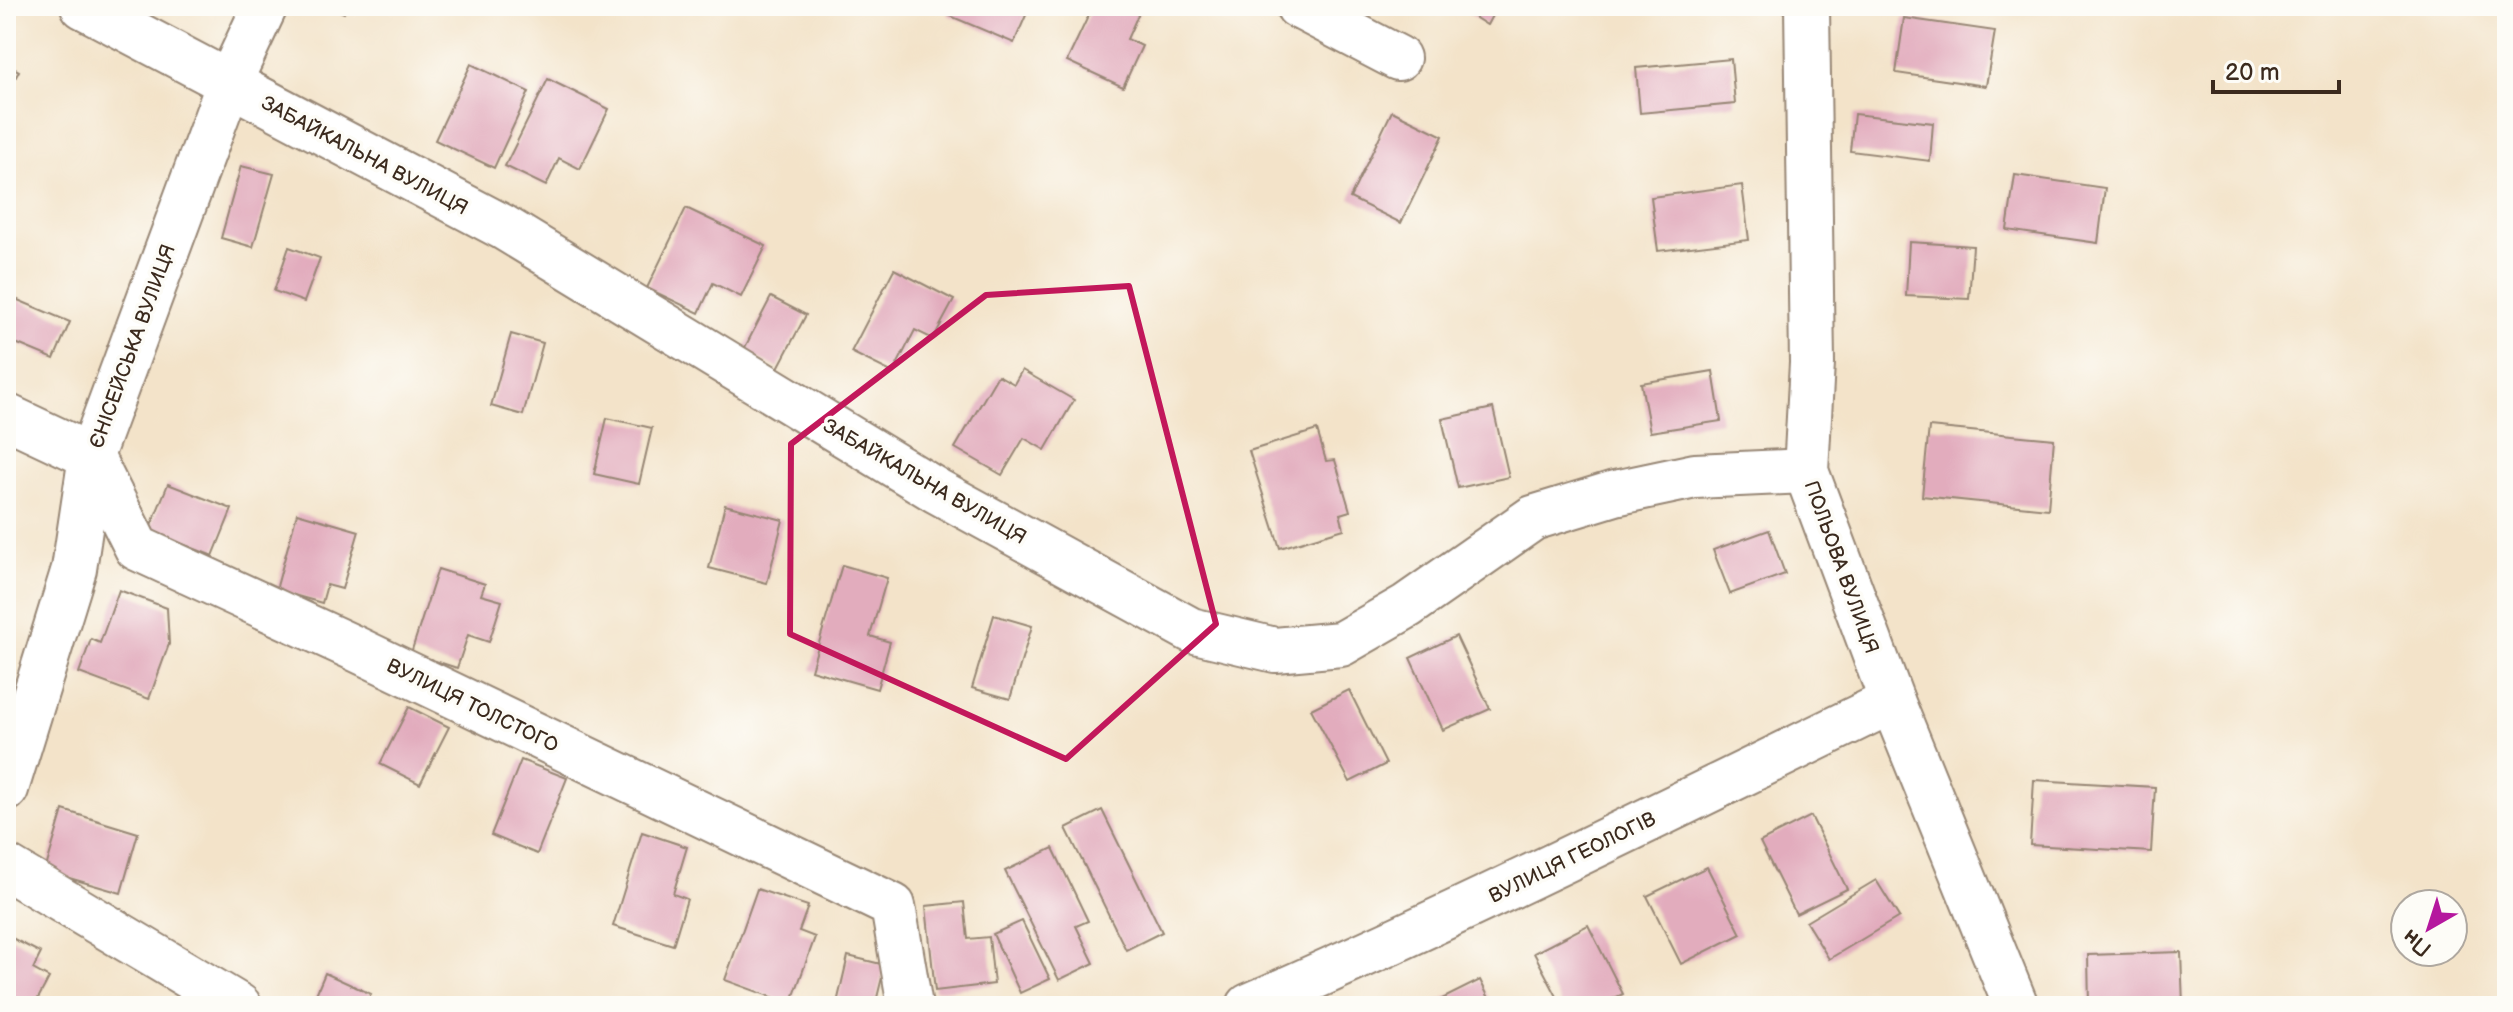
<svg xmlns="http://www.w3.org/2000/svg" width="2513" height="1012" viewBox="0 0 2513 1012" font-family="'Balsamiq Sans',sans-serif">
  <style>
    .building { fill: #e2acbd }
    .lines { fill: none; stroke-linecap: round; stroke-linejoin: round }
    .minor-casing { stroke: #978674; stroke-width: 48 }
    .minor { stroke: #fff; stroke-width: 44 }
    .marked { fill: none; stroke: #c2185b; stroke-width: 6; stroke-linejoin: round }
    .labels { text-anchor: middle; stroke-width: 7; stroke-linejoin: round; paint-order: stroke }
    .street-label { font-size: 20px; fill: #3b2a1e; stroke: #fdfcf7 }
  </style>
  <rect width="100%" height="100%" fill="#fdfcf7"/>
  <filter id="ink" filterUnits="userSpaceOnUse"><feTurbulence type="fractalNoise" baseFrequency=".0125" numOctaves="2"/><feDisplacementMap in="SourceGraphic" scale="16" xChannelSelector="R" yChannelSelector="G"/><feConvolveMatrix kernelMatrix="1 2 1 2 8 2 1 2 1" color-interpolation-filters="sRGB"/></filter>
  <filter id="wash" filterUnits="userSpaceOnUse"><feTurbulence type="fractalNoise" baseFrequency=".006" numOctaves="4" result="noise"/><feDisplacementMap in="SourceGraphic" scale="32" xChannelSelector="R" yChannelSelector="G"/><feGaussianBlur stdDeviation="1.8" result="paint"/><feColorMatrix in="noise" values="0 0 0 0 0 0 0 0 0 0 0 0 0 0 0 0 0 1.4 0 .05"/><feComposite in="paint" operator="in"/></filter>
  <g filter="url(#wash)">
    <rect width="100%" height="100%" fill="#f3e3c9"/>
    <g id="blocks">
      <!-- building -->
      <g class="building">
        <path d="M328,6H348L344,13Z"/>
        <path d="M952,6H1030L1014,43L948,15Z"/>
        <path d="M1093,6H1142L1127,39L1142,46L1123,87L1067,61Z"/>
        <path d="M1457,6H1497L1487,25Z"/>
        <path d="M1904,18L1995,31L1986,86L1896,73Z"/>
        <path d="M1731,59L1735,104L1640,113L1636,68Z"/>
        <path d="M6,64L19,71L6,96Z"/>
        <path d="M471,64L529,92L494,168L435,140Z"/>
        <path d="M548,79L609,109L580,169L559,158L546,186L505,166Z"/>
        <path d="M1392,111L1443,136L1401,223L1350,198Z"/>
        <path d="M1854,114L1933,123L1930,161L1850,151Z"/>
        <path d="M241,166L274,174L253,247L221,238Z"/>
        <path d="M2015,175L2105,188L2098,243L2007,230Z"/>
        <path d="M1742,185L1749,240L1658,251L1651,197Z"/>
        <path d="M686,208L766,246L741,297L713,283L699,313L647,288Z"/>
        <path d="M1909,242L1973,246L1969,299L1906,296Z"/>
        <path d="M289,247L320,258L304,302L274,291Z"/>
        <path d="M894,269L954,300L933,339L915,330L893,373L851,352Z"/>
        <path d="M6,295L70,322L54,359L6,339Z"/>
        <path d="M771,297L806,315L778,368L743,351Z"/>
        <path d="M511,334L543,343L523,415L491,406Z"/>
        <path d="M1022,370L1074,400L1045,450L1024,438L1002,475L955,448L998,375L1014,384Z"/>
        <path d="M1713,371L1721,421L1650,432L1641,383Z"/>
        <path d="M1493,408L1509,477L1458,488L1442,419Z"/>
        <path d="M607,418L652,428L639,484L594,474Z"/>
        <path d="M1929,427L2054,439L2048,509L1922,496Z"/>
        <path d="M1317,430L1326,461L1335,460L1350,511L1340,514L1344,529L1280,548L1249,451Z"/>
        <path d="M168,484L232,509L213,556L149,531Z"/>
        <path d="M725,505L783,520L767,583L709,568Z"/>
        <path d="M297,513L359,531L342,589L327,585L322,603L276,590Z"/>
        <path d="M1769,530L1785,574L1730,594L1713,550Z"/>
        <path d="M842,565L887,578L870,636L890,642L877,689L811,670Z"/>
        <path d="M438,569L485,584L481,595L502,601L489,642L468,635L457,668L411,653Z"/>
        <path d="M119,590L167,608L169,644L149,699L79,673L91,639L100,643Z"/>
        <path d="M994,615L1032,626L1010,699L972,688Z"/>
        <path d="M1456,636L1490,709L1443,730L1410,658Z"/>
        <path d="M1349,690L1386,764L1350,782L1311,709Z"/>
        <path d="M409,707L449,727L420,784L380,764Z"/>
        <path d="M521,760L567,778L537,854L491,835Z"/>
        <path d="M2034,780L2155,787L2151,852L2030,845Z"/>
        <path d="M63,810L138,833L121,893L45,871Z"/>
        <path d="M1102,810L1162,932L1126,950L1066,828Z"/>
        <path d="M1811,816L1847,889L1796,914L1760,842Z"/>
        <path d="M642,832L687,847L673,894L687,899L673,945L613,926Z"/>
        <path d="M1053,848L1088,921L1076,926L1094,963L1059,980L1005,871Z"/>
        <path d="M1707,867L1741,934L1681,964L1647,896Z"/>
        <path d="M1876,880L1899,917L1829,959L1806,922Z"/>
        <path d="M757,889L808,906L799,931L815,937L791,1004L725,980Z"/>
        <path d="M964,902L968,939L989,937L994,984L935,991L926,906Z"/>
        <path d="M1022,921L1050,979L1020,993L993,934Z"/>
        <path d="M1588,925L1623,994L1598,1006H1562L1534,953Z"/>
        <path d="M6,935L41,953L33,969L49,978L34,1006H6Z"/>
        <path d="M2181,952L2183,1006H2089L2088,955Z"/>
        <path d="M848,956L885,965L875,1006L837,1003Z"/>
        <path d="M325,973L371,994L365,1006H311Z"/>
        <path d="M1480,980L1493,1006H1428Z"/>
        <path d="M1889,999L1893,1006H1873Z"/>
      </g>
    </g>
  </g>
  <g filter="url(#ink)">
    <use href="#blocks" fill-opacity="0" stroke="#978674" stroke-width="2"/>
    <g class="lines">
      <!-- minor casing -->
      <g class="minor-casing">
        <g id="minor">
          <path d="M83,6L503,227L937,491L1191,630L1275,650L1341,644L1407,606L1533,518L1615,493L1695,476L1806,471"/>
          <path d="M1298,6L1398,58"/>
          <path d="M1807,6L1812,363L1806,471L1892,701L2016,1006"/>
          <path d="M6,416L91,456L137,548L352,647L893,906L910,1006"/>
          <path d="M6,789L74,569L91,456L229,83L265,6"/>
          <path d="M6,867L239,1006"/>
          <path d="M1249,1006C1466,911 1679,805 1892,701"/>
        </g>
      </g>
      <!-- minor -->
      <use href="#minor" class="minor"/>
    </g>
  </g>
  <!-- marked area -->
  <path class="marked" d="M1129,286L1216,624L1066,759L790,634L791,444L986,295Z"/>
  <g class="labels">
    <!-- street labels -->
    <g class="street-label">
      <text transform="translate(365 155) rotate(28)" y="7">ЗАБАЙКАЛЬНА ВУЛИЦЯ</text>
      <text transform="translate(132 346) rotate(-70)" y="7">ЄНІСЕЙСЬКА ВУЛИЦЯ</text>
      <text transform="translate(925 481) rotate(30)" y="7">ЗАБАЙКАЛЬНА ВУЛИЦЯ</text>
      <text transform="translate(1842 567) rotate(70)" y="7">ПОЛЬОВА ВУЛИЦЯ</text>
      <text transform="translate(473 705) rotate(26)" y="7">ВУЛИЦЯ ТОЛСТОГО</text>
      <text transform="translate(1572 857) rotate(-26)" y="7">ВУЛИЦЯ ГЕОЛОГІВ</text>
    </g>
  </g>
  <!-- margin -->
  <rect width="2513" height="1012" fill="none" stroke="#fdfcf7" stroke-width="32"/>
  <!-- north arrow -->
  <g transform="translate(2429 928) rotate(219)"><circle r="38" fill="#fdfcf7" stroke="#afa8a0" stroke-width="2"/>
  <path d="M0-6L14 30L0 20L-14 30Z" fill="#b5179e"/>
  <text y="-12" font-size="22" font-weight="bold" text-anchor="middle" fill="#3b2a1e">Пн</text>
  </g>
  <!-- scale -->
  <path d="M2213 80v12h126v-12" fill="none" stroke="#3b2a1e" stroke-width="4"/>
  <text x="2225" y="80" font-size="24" fill="#3b2a1e" stroke="#fdfcf7" stroke-width="6" paint-order="stroke">20 m</text>
</svg>
